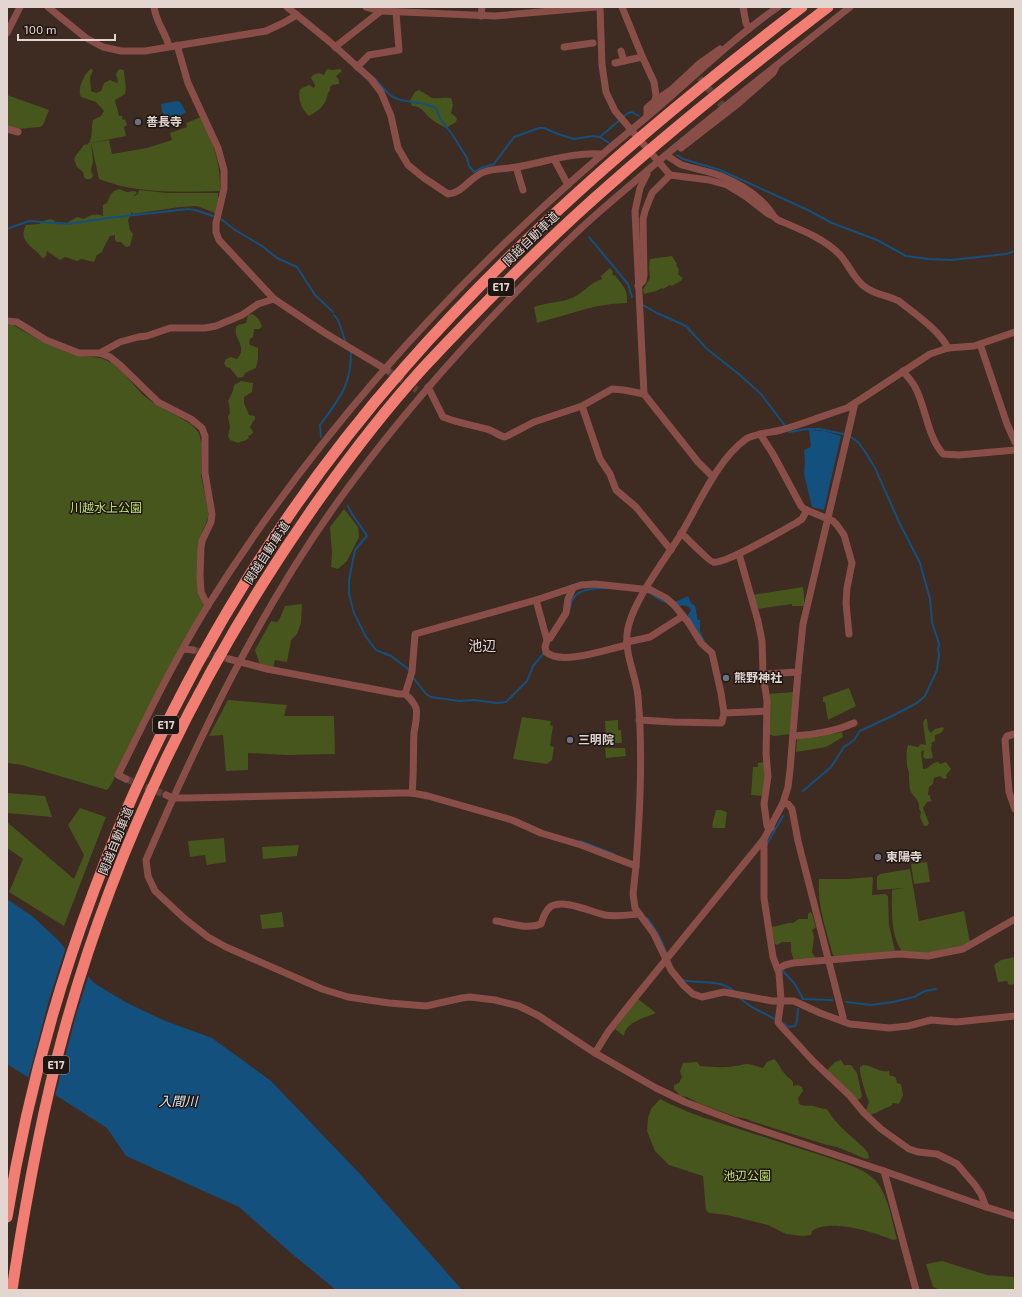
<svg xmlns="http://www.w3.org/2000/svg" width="1022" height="1297" viewBox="0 0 1022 1297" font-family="'Exo 2','Noto Sans JP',sans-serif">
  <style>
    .green { fill: #46561c }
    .water { fill: #14507e }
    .pier { fill: #3e2b22 }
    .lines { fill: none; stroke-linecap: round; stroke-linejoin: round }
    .stream { stroke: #14507e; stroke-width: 2 }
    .minor-tunnel { stroke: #57453c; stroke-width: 7; stroke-dasharray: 7 3.5; stroke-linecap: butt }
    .minor { stroke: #8a4e48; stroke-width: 7 }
    .highway { stroke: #f27d73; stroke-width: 11 }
    .worship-dot { fill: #6b7280; stroke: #1f1612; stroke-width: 1.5 }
    .labels { text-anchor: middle; stroke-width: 3; stroke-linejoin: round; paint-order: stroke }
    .shield { fill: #1f1612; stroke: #a89c97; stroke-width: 1 }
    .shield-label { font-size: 11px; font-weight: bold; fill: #e3d6d0 }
    .poi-label { font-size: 12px; font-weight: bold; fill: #e3d6d0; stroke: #1f1612; text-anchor: start }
    .street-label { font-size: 12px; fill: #e3d6d0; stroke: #1f1612 }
    .park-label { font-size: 12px; fill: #bee26a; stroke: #1f1612 }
    .water-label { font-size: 13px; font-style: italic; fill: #d4e6f8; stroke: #1f1612 }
    .quarter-label { font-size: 14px; fill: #e3d6d0; stroke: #1f1612 }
  </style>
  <rect width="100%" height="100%" fill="#3e2b22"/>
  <!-- green -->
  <g class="green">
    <path d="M91,68L93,71L90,77L91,91L96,93L101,91L104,83L110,80L117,83L118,81L116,74L119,69L124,70C124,78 127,86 125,94L115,100L119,116H122L123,120L125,119L127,125L124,127L126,136L91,143L93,162L91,170L93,176L91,179H86L84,177L83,172L77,167L74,159C76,154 80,151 83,146C87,142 85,147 89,143C93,137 91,127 93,120L101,116L104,111L96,102L81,97C77,88 84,75 91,68Z"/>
    <path d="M327,69L332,70L340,69L342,71L336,76L339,80V84L332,85L330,87V90L328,93C326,105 320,110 309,116C302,110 297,98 300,89L309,85L314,88L315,85L311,78L313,75L319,73L324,75Z"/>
    <path d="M419,90L432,98C438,99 444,97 451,98L453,105L451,113L457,118L456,122L446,128C443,127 432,120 430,118C423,112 422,106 412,106L410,100L415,92Z"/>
    <path d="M7,95L49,110L43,125L40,127L18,129L7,126Z"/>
    <path d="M201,117C213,142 221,163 220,191C180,192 136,194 99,179L91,143L109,140L112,154L147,148L172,140L170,133L187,127L186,123Z"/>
    <path d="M119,189L127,192L135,191L137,193L132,197L138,194L139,190L167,193H218V201L215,213L197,206L180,207L133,214L131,212V214L128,220L130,230L133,234L130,246L126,247L121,242H117L115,240V235L110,236C107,242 104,246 102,252L97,255L94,262L81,259L77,261L65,257L60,260L47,251L46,256L43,259C34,246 17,242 26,225L39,224L46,220L51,219L56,222L67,223L77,217L84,219C90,215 96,213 103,216V205L107,203C110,196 111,191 119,189Z"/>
    <path d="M672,256L677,264L676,265L679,270L678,274L682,278V280L672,286L670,285L663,289L662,288L656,291L644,294L643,290L650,278L649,268L650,259Z"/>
    <path d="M610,268L613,272L612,274L614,276L615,275C623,287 628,288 627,303L611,304L593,307L537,323L534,307C547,302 561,303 574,297C584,292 591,282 602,279L601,276Z"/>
    <path d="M252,314C258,317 260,320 262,327L259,329H254L253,337L250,339L249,343L250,345L258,348V359L256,368L245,373L243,377L238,378L230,368L226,367L224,363L226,359L231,357L237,359C244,351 241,346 237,337C235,334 236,330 236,327L238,325L246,323L248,315Z"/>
    <path d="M7,325H13L41,341L79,356L101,358L112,363L120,369L142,394L152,402L191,424L199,433L202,445L201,476L208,509V518L202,532L198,546L204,609L142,720L111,785L107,790L22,765L7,763Z"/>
    <path d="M241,381L253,383L252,392L244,397V403L249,415L255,416V419L250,427L253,432L251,435L248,436L249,438C246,441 242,441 238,443L230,440L228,436L230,427L228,417L230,413C229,409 230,405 228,401L233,391L234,385Z"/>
    <path d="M344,509L358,527L359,537L347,561L338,569L331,567L332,553L330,527Z"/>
    <path d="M803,587L804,594V606H792V604L756,609L752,595Z"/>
    <path d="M302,604L301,623L297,634L291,640L287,662L275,660L273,668L260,665L255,650L271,621L277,622L279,620L285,606Z"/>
    <path d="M849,688L856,706L828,720L825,702H823V697Z"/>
    <path d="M794,692L790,734L775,736L770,735L769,734L768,694Z"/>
    <path d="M228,700L287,705L284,716H334L335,754L287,755L248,753V770L226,771L223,735L209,736Z"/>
    <path d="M522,717L551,721L550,725L553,726L550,746L554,747L552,760L547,764L513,759Z"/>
    <path d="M925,719H927L928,729L931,733L935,729L943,727L944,729L941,733L935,735V741L931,743L932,745L931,748L933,758L926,759L923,757L924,750L921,752L923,769C929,769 932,762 938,762L940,764L946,762L951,769L946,775L947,778L944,779L940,776L934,778L933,784L929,787L928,795H930V798L932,801L927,802L923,808L929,823L927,826H924L920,817L921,812L919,809C920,800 914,797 911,792C909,788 909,776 909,772C906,767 906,751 908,745L918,747L921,744L926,745L923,723Z"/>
    <path d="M618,720V730H621L622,743H606L605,721Z"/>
    <path d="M842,732L843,737L826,747L796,752L797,739L818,737Z"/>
    <path d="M605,748H625L626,756L606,758Z"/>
    <path d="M766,762L763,796L751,795L753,767H758V763Z"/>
    <path d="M7,793L45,796L52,817L7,813Z"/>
    <path d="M80,808L106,817L64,926L9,892L23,859L7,848V822L74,879L84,855L68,825Z"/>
    <path d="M716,810H721L727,812L725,828H713L712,826Z"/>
    <path d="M224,838L226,862L207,865L205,855L190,857L188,841Z"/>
    <path d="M299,845L297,856L263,859L262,847Z"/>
    <path d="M927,862L930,882L914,884L911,864Z"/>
    <path d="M910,869L919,921L964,911L970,942C950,953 926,954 903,953C890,935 892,911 892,890L904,888L878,890L877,889V877L880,874Z"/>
    <path d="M871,877L873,878L872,895L885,894L888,896L889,925L895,951L837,958L833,955C826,930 817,905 819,879H849Z"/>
    <path d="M282,912L284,927L262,929L260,915Z"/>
    <path d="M810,912L812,913L816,927L812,930L814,937L812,953L817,959L794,961L791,951V942H782L777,945L775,944L772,930V927L789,923H793L799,919H808V914Z"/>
    <path d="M1015,957V984L1009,985L1007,981L998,982L994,965L1001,960Z"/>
    <path d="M638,999L656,1013C645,1018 625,1022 624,1036L615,1029Z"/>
    <path d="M774,1059C780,1064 781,1071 786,1075C788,1078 791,1079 793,1082V1086L798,1085L802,1087L803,1091L798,1098L799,1104C804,1107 807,1105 813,1106C818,1107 821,1109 827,1109C836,1125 851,1136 864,1148L868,1153L869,1158L866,1159L837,1147L827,1145L751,1121L747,1119L736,1117L698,1103L687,1097L680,1096L674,1089V1085L679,1083L682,1077L680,1071L683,1063L697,1062L700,1066C710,1067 726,1068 735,1066C739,1066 743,1064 747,1064C753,1064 757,1067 763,1068L767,1062Z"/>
    <path d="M841,1060L844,1065H851L857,1073L862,1096L861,1098L857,1100L826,1071L835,1062Z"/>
    <path d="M863,1065C872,1065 879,1073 889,1071L890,1076H893L896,1078L897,1083L901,1084L903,1095L899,1104L893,1103L891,1106C883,1108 878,1113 870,1115L866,1110L869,1102C866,1094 859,1074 860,1067Z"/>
    <path d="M660,1099C688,1114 718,1122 748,1132C771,1139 794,1147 817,1154C834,1160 863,1167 875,1180C888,1194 892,1221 897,1239L893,1240C874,1232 830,1218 812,1231L811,1235L803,1236L786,1234L768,1225L727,1215L709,1213L706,1210L703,1176L669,1165L655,1151L647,1131L648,1118L651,1109Z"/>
    <path d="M942,1261L987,1275L1015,1277V1290H940L933,1287L926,1264Z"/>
  </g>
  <!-- water -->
  <g class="water">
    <path d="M177,101L180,102L186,112L177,118L166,121L162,111L161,104Z"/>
    <path d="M809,430L824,431L841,436L824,510L812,507L804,474L805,461L804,450L811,447Z"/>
    <path d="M688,596L691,603L695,606L698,620H700V631L705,641H702L687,617L691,610C688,605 684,605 678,606L675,602Z"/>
    <path d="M7,899L32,916L58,940L94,983L127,1003L163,1020L212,1038L271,1081L360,1174L462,1290H336L291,1253L239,1207L126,1156L107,1128L7,1064Z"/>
  </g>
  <!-- pier -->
  <path class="pier" d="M66,947L89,974L76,1015L55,1096L28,1079L49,1000Z"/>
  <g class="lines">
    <!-- stream -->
    <g class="stream">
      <path d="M374,78L388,93L393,97L400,100L424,104L434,107L437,110L440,119L452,134L467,158L469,166L474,172L481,168L494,164L514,137L539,128H544L558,134L574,139L593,136L600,137L609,143"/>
      <path d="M600,137L628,113L632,112L639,116"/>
      <path d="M677,155L683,159L720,170L808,210L832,223L877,240L906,256L929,259L951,260L1006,254L1015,251"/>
      <path d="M221,219L235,230L262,246L277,258L297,267L315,295L333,312"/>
      <path d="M7,229L29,221L68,224L108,218L188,209L195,210L213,216"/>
      <path d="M589,237L628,284L632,297"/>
      <path d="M643,305L657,313L686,326L707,349L740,375L761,394L786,427"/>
      <path d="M334,315L338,320L346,343"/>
      <path d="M788,431L789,432L807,429H820L848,435L858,442L866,453L875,468L899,522L920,563L930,599L932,622L939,644L938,649L939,655L937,670L925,696L917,703L894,715L860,731L854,740L844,747L831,767L803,791"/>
      <path d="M321,437L320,425C339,399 351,386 351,353"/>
      <path d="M348,506C352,517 361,525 367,536L355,550L349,580V594L354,613L366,637L376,650L391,656L408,669L410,673"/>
      <path d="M648,592L662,601L667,602"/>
      <path d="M569,611C571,608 570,604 572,601C576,589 594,588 605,588"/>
      <path d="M412,676L426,694L431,697L459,701L474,700L497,703L506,702L527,681L533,666L544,653"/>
      <path d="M580,841L614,854"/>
      <path d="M767,844L783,816"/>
      <path d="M647,918C656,929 662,941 667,954"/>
      <path d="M782,970L795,984L803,999L832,1000"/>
      <path d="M683,980C699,984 720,979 734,991"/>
      <path d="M740,998L750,1006L777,1020"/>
      <path d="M846,1002L871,1005L893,1002L914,997L925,991L936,989"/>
      <path d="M781,1022L788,1027L795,1026L797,1021L798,1009"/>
    </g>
    <!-- minor-tunnel -->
    <g class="minor-tunnel">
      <path d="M693,70L727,111"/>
      <path d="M388,371L417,390"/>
      <path d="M193,650L229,659"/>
      <path d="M126,779L166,795"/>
    </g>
    <!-- minor -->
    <g class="minor">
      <path d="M48,7L86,38L103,47L121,51H145L266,31L283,23L297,15"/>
      <path d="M154,7C156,22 165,32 169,46"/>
      <path d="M287,7L330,42L371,79L381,92L391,116L398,148L408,165L424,178L448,194C463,193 470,177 484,172C494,168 506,169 517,167C545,162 573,152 601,154"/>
      <path d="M366,7L381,11L495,16L596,7"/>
      <path d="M600,7L602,65L606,92L615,111L670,175"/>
      <path d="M622,7L642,56L654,82L656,95L655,101L647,108V116"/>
      <path d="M743,7L746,23L749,29"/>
      <path d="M850,7C782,61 714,114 648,170C624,191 599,211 576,233C493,312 415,397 347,489C263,603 202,730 146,860L148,876L155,891L185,919L208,937L226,947L322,989L348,997L389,1003L426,1006L462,998L470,997L495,1000L519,1006L539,1016L595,1053L628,1072L656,1088L685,1102L740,1123L884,1171L986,1207L1015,1216"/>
      <path d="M481,16L482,7"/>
      <path d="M7,33L20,7"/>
      <path d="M177,45L188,83L218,148L224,170V189L216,223V232L219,240L274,299L325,333L387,370"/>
      <path d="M335,47L381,11"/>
      <path d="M564,47L593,43"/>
      <path d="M621,51L624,61"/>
      <path d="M615,63L642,57"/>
      <path d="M357,67L369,55L399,50L396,12"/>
      <path d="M655,101L672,89L700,63L720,49"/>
      <path d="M7,129L18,132"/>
      <path d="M681,148L739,103L773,73L776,67"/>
      <path d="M666,155C671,158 676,162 682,165C695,169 709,171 721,176C740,184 762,197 773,215"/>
      <path d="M554,159L568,185"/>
      <path d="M516,167L523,190"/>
      <path d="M647,174L640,188L635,211L644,394L698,462L713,477"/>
      <path d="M638,286L643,281L644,275L643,219L645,211L652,193L670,175L709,180L727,185L745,196L767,213L773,216L778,220C799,229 824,238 840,255C849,265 854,279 865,287C875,295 888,295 899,301C915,314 939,330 948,348"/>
      <path d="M7,321L17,322L46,340L79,353H100L110,357L120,365L158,402L191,419L202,428L205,436V473L212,514L211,522L202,541L201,548L200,575L201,592L208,606"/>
      <path d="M980,344L1007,424L1015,442"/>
      <path d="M100,353L120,342L138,337L147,336L170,328H205L216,326L242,315L258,304L274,299"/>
      <path d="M903,371C907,376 912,381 915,387C926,407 927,436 943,454L959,455L1015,450"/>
      <path d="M428,387L443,417C458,423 472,425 487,429C494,431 499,436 505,437L534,422L582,406L612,389L624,390L644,394"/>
      <path d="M582,406L600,459L610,474L616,490L636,507L671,550"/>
      <path d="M760,434L773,454L801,506L804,509L833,521L837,525L844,535L852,563L847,588L846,603L849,634"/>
      <path d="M681,533C687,538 710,562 713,562C724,565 783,530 796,523L802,519L807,510"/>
      <path d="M739,554L758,621L762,641L763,674L767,701L766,754L768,776L764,804L767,826L771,828"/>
      <path d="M573,588L568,599L566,613L550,638L547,640L545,647L546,652C562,666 607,649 627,645"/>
      <path d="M536,600L547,640"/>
      <path d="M627,642L650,637L683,616"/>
      <path d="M183,649L193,650"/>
      <path d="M229,659L267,669L399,694H405C409,697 414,703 416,708C418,716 415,725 414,733C413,753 414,773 412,793"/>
      <path d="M763,674L798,672"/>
      <path d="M405,694L412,672L415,634L536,600L581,585L595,584L651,590L666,598L674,605L688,622L701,643L712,653L721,693L724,713"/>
      <path d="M639,720L673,722L721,723L722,722L724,713L767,711"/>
      <path d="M1015,734L1007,736L1005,740L1009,792L1015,809"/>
      <path d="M793,736C815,735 834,732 854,723"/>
      <path d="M126,779L118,775C146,718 174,661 207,607C325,419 477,256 648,116C691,80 732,39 778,7"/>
      <path d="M166,795L173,798H187L400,793H412L428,796L512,820L541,833L581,845L636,866L633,894L635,908L654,934L671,970L684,986L693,994L702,997L724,992L772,1001H794L820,1013L850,1024L889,1028L908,1026L931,1020L956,1022L1015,1016"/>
      <path d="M783,803L788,804L792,809L798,841L843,1017V1021"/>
      <path d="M764,839V898L773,957L779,973L781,1000L778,1022L780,1025L813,1061L850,1096L864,1113L881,1129L909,1149L918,1152L937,1154L957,1164L975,1185L981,1194L986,1207"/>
      <path d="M636,866C640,809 643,753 638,696C636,676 625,655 627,634C630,604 665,560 681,534C699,504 717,460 746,439C755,433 770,433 781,430C803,424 825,415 847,408L855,403"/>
      <path d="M496,921C510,923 527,930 541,924C543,918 545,911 550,907C563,898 591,912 605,915C616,917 628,915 639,914"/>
      <path d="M778,969L785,965L793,963L899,954L928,956L963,949L1015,919"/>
      <path d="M595,1053L608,1032L634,999L764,839L783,803L788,787L790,770L798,672L803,624L855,403L930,354L948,348L974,346L1015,332"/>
      <path d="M884,1171L916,1290"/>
    </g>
    <!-- highway -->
    <g class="highway">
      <path d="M7,1217C57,909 197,603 404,368C522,233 660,116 802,7"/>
      <path d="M12,1290C25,1204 40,1119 63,1035C115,843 205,660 320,498C352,453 386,409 423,368C484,303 547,239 614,181C683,120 755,63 828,7"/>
    </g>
  </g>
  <!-- markers -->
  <g class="worship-dot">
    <circle cx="138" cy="122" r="4"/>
    <circle cx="726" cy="678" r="4"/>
    <circle cx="570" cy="740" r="4"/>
    <circle cx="878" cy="857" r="4"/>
  </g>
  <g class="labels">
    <!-- shield labels -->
    <g class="shield">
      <rect x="488" y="278" width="26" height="18" rx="3"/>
      <rect x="153" y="716" width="26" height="18" rx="3"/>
      <rect x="43" y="1056" width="26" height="18" rx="3"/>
    </g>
    <g class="shield-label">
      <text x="501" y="291">E17</text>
      <text x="166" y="729">E17</text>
      <text x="56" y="1069">E17</text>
    </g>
    <!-- poi labels -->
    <g class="poi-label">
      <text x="146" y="126">善長寺</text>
      <text x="734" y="682">熊野神社</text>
      <text x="578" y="744">三明院</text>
      <text x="886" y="861">東陽寺</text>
    </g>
    <!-- street labels -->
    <g class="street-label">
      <text transform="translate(531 239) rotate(-44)" y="4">関越自動車道</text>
      <text transform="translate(267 553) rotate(-57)" y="4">関越自動車道</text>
      <text transform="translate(116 841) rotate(-68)" y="4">関越自動車道</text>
    </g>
    <!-- park labels -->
    <g class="park-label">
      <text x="106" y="512">川越水上公園</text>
      <text x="747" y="1180">池辺公園</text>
    </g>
    <!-- water labels -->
    <g class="water-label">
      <text x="178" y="1106">入間川</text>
    </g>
    <!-- quarter labels -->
    <g class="quarter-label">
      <text x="482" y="651">池辺</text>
    </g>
  </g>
  <!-- border -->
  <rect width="1022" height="1297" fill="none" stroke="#e3d6d0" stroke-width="16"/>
  <!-- scale -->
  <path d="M18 34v6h97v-6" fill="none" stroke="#e3d6d0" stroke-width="2"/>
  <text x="24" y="34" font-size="12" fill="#e3d6d0" stroke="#1f1612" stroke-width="3" paint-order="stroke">100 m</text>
</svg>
